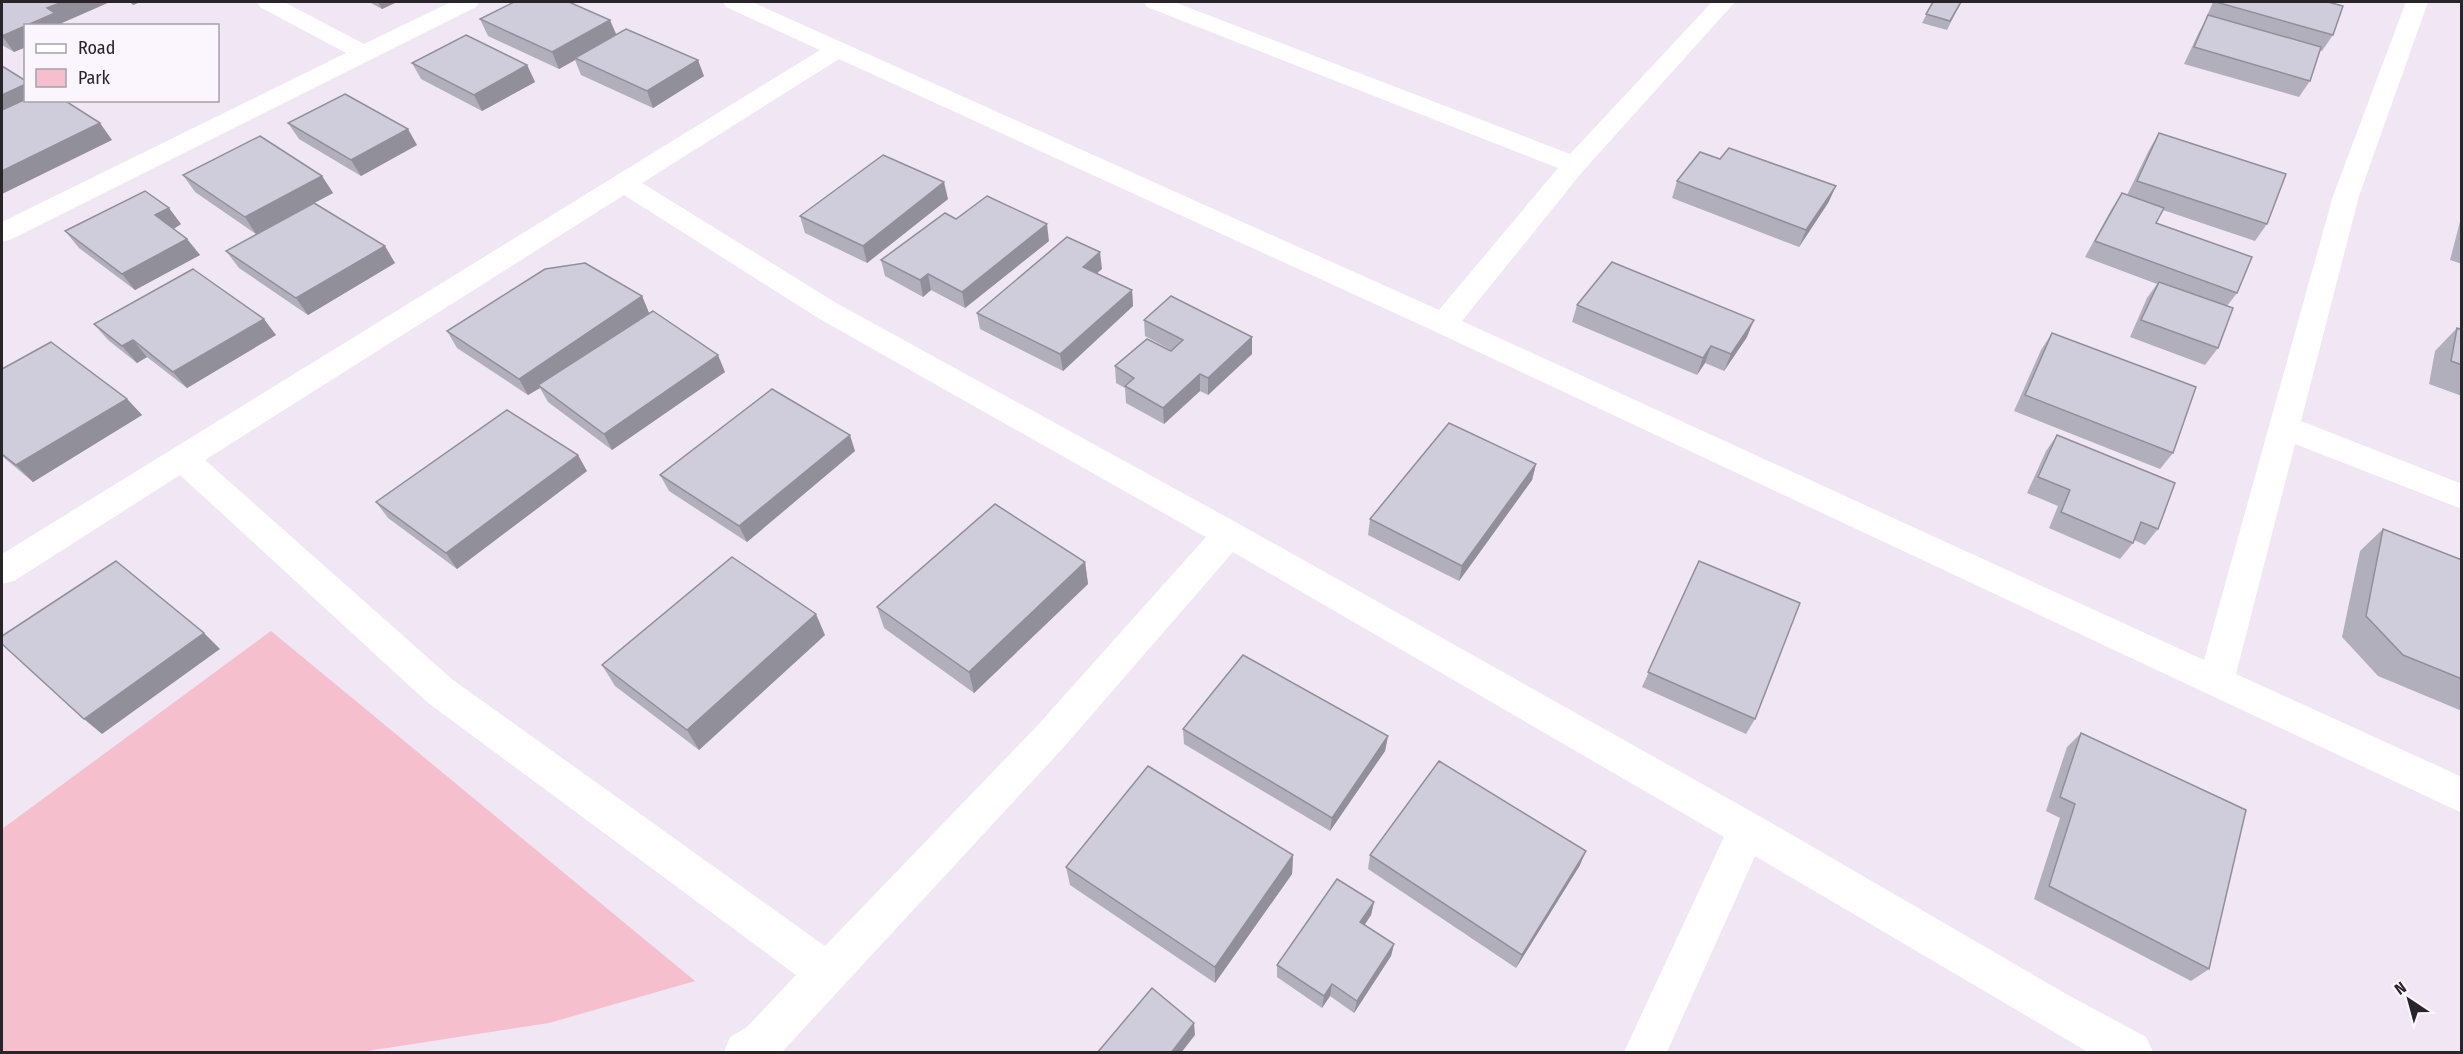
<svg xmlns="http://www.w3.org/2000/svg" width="2463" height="1054" viewBox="0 0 2463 1054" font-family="'Fira Sans Condensed',sans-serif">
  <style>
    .green { fill: #f5bfce }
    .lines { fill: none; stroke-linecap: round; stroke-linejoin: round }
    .minor { fill: #fff; fill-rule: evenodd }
    .wall { fill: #b2afbc }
    .shaded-wall { fill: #918f99 }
    .building { fill: #cfccdb; stroke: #918f99; stroke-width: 1.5 }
  </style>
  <rect width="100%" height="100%" fill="#f0e6f4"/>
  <!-- green -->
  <path class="green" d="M271,631L695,981L549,1023L361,1052H2V829Z"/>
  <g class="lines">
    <!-- minor -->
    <g class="minor">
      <path d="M257,2H284L364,44L451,2H479L476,7L12,239L2,242V222L346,53L260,7Z"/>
      <path d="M723,2H752L1439,310L1558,168L1147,7L1144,2H1174L1570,154L1712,2H1735L1583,171L1462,321L2204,660L2333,196L2406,2H2428L2359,196L2301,421L2462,484V509L2295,444L2236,674L2462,777V813L1434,331L839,59L642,183L838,304L1241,525L1761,817L2068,995L2146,1037L2153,1052H2088L1755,856L1667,1052H1624L1724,837L1233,552L1063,748L782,1052H724L730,1037L746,1028L796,975L427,702L180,475L14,581L2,584V554L820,50L726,7ZM624,195L818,318L1206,537L1037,726L825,946L453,680L205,460Z"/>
    </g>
  </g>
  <!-- wall -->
  <g class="wall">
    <path d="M2,2L62,23L64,26H26V47L14,52L2,45Z"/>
    <path d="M369,2H397L382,9Z"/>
    <path d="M1933,2H1961L1947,30L1922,23Z"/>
    <path d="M2213,2H2328L2333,35L2322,51H2320L2310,81L2299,97L2184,64L2199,32L2207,18H2206Z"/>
    <path d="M480,19L616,35L704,76L653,108L581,75L575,60L559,69L488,36Z"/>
    <path d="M412,63L527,65L535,82L482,111L421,79Z"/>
    <path d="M288,123L417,145L361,176L299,139Z"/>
    <path d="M2159,133L2267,224L2255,241L2163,210L2156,223L2237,293L2227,306L2218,348L2205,365L2130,337L2147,298L2157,284L2085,257L2111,210L2122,193L2127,195L2149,150Z"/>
    <path d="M1720,159L1836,186L1828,203L1799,247L1672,198L1677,181Z"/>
    <path d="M183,175L322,176L333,193L314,203L395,263L308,315L239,268L226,251L296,213L256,234L195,192Z"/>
    <path d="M948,199L867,263L805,233L800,216Z"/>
    <path d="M2462,214V264L2450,260Z"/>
    <path d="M956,219L1049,241L965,308L931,290L923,297L885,276L881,260Z"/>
    <path d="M181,224L174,229L187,239L200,255L135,290L79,248L65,231Z"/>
    <path d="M1102,269L1097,273L1132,290L1133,306L1063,371L980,329L977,313Z"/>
    <path d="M642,296L649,313L630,326L725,372L612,450L548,402L540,388L528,395L457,348L447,331Z"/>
    <path d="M1577,305L1747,337L1724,371L1705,363L1697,375L1572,322Z"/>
    <path d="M1144,320L1252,354L1208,395L1200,391L1164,424L1126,403L1125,388L1116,383L1115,366L1171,350L1145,336Z"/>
    <path d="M94,324L276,335L187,388L147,357L137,363L108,340Z"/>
    <path d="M2457,328L2462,330V396L2429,384L2435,351Z"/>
    <path d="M2052,333L2173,453L2160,469L2014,411L2041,350Z"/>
    <path d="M2,369L127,399L142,415L33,482L2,456Z"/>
    <path d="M2057,435L2158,529L2145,545L2134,540L2133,543L2120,559L2049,528L2058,506L2027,493L2046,451Z"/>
    <path d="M855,451L747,542L669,491L660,475Z"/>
    <path d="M1536,464L1532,480L1459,581L1368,535L1370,519Z"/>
    <path d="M587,471L457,569L388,518L376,502Z"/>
    <path d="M2383,529L2462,560V711L2378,676L2342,637L2360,551Z"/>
    <path d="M1699,561L1755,719L1746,734L1642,687Z"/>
    <path d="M1085,562L1088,584L974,693L884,628L877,607Z"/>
    <path d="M825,635L699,750L615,686L602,665Z"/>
    <path d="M1183,729L1388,736L1385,751L1330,831L1184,744Z"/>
    <path d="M2081,733L2209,969L2191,981L2034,899L2060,818L2046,811L2067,747Z"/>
    <path d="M1293,855L1292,874L1215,983L1070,885L1066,867Z"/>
    <path d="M1370,855L1580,865L1516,968L1368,869Z"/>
    <path d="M1374,902L1371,915L1364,925L1394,944L1391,956L1354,1013L1330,996L1322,1008L1277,977V965Z"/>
  </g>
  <!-- shaded-wall -->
  <g class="shaded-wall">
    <path d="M62,2H110L62,23L64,26H26V47L14,52L2,36L47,8Z"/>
    <path d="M130,2H141L133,5Z"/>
    <path d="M378,2H397L382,9Z"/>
    <path d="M610,20L617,36L575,58V60L559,69L552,52Z"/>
    <path d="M698,60L704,76L653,108L647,91Z"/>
    <path d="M527,65L535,82L482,111L474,95Z"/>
    <path d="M26,84V100L2,118V95Z"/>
    <path d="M100,123L112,140L2,194V171Z"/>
    <path d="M408,129L417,145L361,176L351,160Z"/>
    <path d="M322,176L333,193L256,234L245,217Z"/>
    <path d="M944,182L948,199L867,263L863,246Z"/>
    <path d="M1836,186L1828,203L1799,247L1806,230Z"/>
    <path d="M169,208L181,224L168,232L155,215Z"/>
    <path d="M1047,224L1049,241L965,308L962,292Z"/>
    <path d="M187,239L200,255L135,290L122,274Z"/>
    <path d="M385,246L395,263L308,315L296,298Z"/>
    <path d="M1100,252L1102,269L1085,283L1083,267Z"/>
    <path d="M928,274L931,290L923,297L920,280Z"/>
    <path d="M1132,290L1133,306L1063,371L1060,354Z"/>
    <path d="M642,296L649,313L541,387L538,385L540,388L528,395L519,379Z"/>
    <path d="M264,319L276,335L187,388L173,372Z"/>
    <path d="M1754,320L1747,337L1724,371L1731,354Z"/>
    <path d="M1252,337V354L1208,395V378Z"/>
    <path d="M133,340L147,357L137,363L122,346Z"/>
    <path d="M1711,346L1705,363L1697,375L1703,358Z"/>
    <path d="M718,355L725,372L612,450L604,434Z"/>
    <path d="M1200,374V391L1164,424L1163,408Z"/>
    <path d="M127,399L142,415L33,482L16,465Z"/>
    <path d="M850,435L855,451L747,542L739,526Z"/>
    <path d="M578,455L587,471L457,569L446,553Z"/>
    <path d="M1536,464L1532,480L1459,581L1462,566Z"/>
    <path d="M1085,562L1088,584L974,693L969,672Z"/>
    <path d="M816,614L825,635L699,750L687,730Z"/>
    <path d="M204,633L220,649L102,734L84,719Z"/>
    <path d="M1388,736L1385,751L1330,831L1332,818Z"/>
    <path d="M1586,851L1580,865L1516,968L1522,955Z"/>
    <path d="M1293,855L1292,874L1215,983V967Z"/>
    <path d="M1374,902L1371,915L1358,935L1360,922Z"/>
    <path d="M1394,944L1391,956L1354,1013L1357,1001Z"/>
    <path d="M1332,984L1330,996L1322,1008L1324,996Z"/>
    <path d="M1194,1023L1195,1035L1181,1053H1171Z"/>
  </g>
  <!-- building -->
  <g class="building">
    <path d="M2,2H62L47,8L55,13L2,36Z"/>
    <path d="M514,2H569L610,20L552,52L480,19Z"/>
    <path d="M1933,2H1961L1950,21L1926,14Z"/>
    <path d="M2216,2H2328L2343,6L2333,35Z"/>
    <path d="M2208,15L2321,47L2310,81L2194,47Z"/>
    <path d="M626,29L698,60L647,91L575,58Z"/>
    <path d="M466,35L527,65L474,95L412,63Z"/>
    <path d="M2,66L26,81V84L2,95Z"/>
    <path d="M345,94L408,129L351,160L288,123Z"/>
    <path d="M26,99V100H64L100,123L2,171V110Z"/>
    <path d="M2159,133L2286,174L2267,224L2137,181Z"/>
    <path d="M260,136L322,176L245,217L183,175Z"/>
    <path d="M1729,148L1836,186L1806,230L1677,181L1700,152L1720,159Z"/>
    <path d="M883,155L944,182L863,246L800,216Z"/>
    <path d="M145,191L169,208L155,215L187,239L122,274L65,231Z"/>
    <path d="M2122,193L2164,208L2156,223L2252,257L2237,293L2095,241Z"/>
    <path d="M987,196L1047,224L962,292L928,274L920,280L881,260L945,213L956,219Z"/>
    <path d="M314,203L385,246L296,298L226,251Z"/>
    <path d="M1067,237L1100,252L1083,267L1132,290L1060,354L977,313Z"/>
    <path d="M1612,262L1754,320L1731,354L1711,346L1703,358L1577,305Z"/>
    <path d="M585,263L642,296L519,379L447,331L545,269Z"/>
    <path d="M193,269L264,319L173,372L133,340L122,346L94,324Z"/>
    <path d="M2159,282L2233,308L2218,348L2141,320Z"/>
    <path d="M1171,296L1252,337L1208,378L1200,374L1163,408L1125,386L1134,378L1115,366L1147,339L1171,351L1183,340L1144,320Z"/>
    <path d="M653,311L718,355L604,434L538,385Z"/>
    <path d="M2457,328L2462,330V365L2451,361Z"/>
    <path d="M2052,333L2196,387L2173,453L2025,395Z"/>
    <path d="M51,342L127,399L16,465L2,454V369Z"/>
    <path d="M772,389L850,435L739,526L660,475Z"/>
    <path d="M507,410L578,455L446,553L376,502Z"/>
    <path d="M1449,423L1536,464L1462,566L1370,519Z"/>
    <path d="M2057,435L2175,483L2158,529L2141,522L2133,543L2061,512L2070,490L2038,477Z"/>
    <path d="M995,504L1085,562L969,672L877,607Z"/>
    <path d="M2383,529L2462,560V679L2403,655L2366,616Z"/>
    <path d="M732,557L816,614L687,730L602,665Z"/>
    <path d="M116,561L204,633L84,719L2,644V636Z"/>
    <path d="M1699,561L1800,603L1755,719L1648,672Z"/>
    <path d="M1243,655L1388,736L1332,818L1183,729Z"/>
    <path d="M2081,733L2246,810L2209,969L2049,886L2075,804L2060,797Z"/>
    <path d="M1439,761L1586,851L1522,955L1370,855Z"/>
    <path d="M1148,766L1293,855L1215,967L1066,867Z"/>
    <path d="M1337,879L1374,902L1360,922L1394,944L1357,1001L1332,984L1324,996L1277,965Z"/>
    <path d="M1152,988L1194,1023L1171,1053H1097Z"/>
  </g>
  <!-- border -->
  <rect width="2463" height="1054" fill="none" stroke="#28242a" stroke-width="6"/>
  <!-- legend -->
  <rect x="24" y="24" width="195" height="78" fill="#fbf5fd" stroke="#a7a1a9" stroke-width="1.5"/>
  <rect x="36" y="44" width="30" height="9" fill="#ffffff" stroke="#a7a1a9" stroke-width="1.5"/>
  <text x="78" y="54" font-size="18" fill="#28242a">Road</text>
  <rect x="36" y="69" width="30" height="18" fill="#f5bfce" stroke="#a7a1a9" stroke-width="1.5"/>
  <text x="78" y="84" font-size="18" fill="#28242a">Park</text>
  <!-- north arrow -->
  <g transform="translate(2409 1000) rotate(324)" stroke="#fbf5fd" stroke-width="4.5" paint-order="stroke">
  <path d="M0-4.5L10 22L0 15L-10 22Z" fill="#28242a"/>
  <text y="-9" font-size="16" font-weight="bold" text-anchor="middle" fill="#28242a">N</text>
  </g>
</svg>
